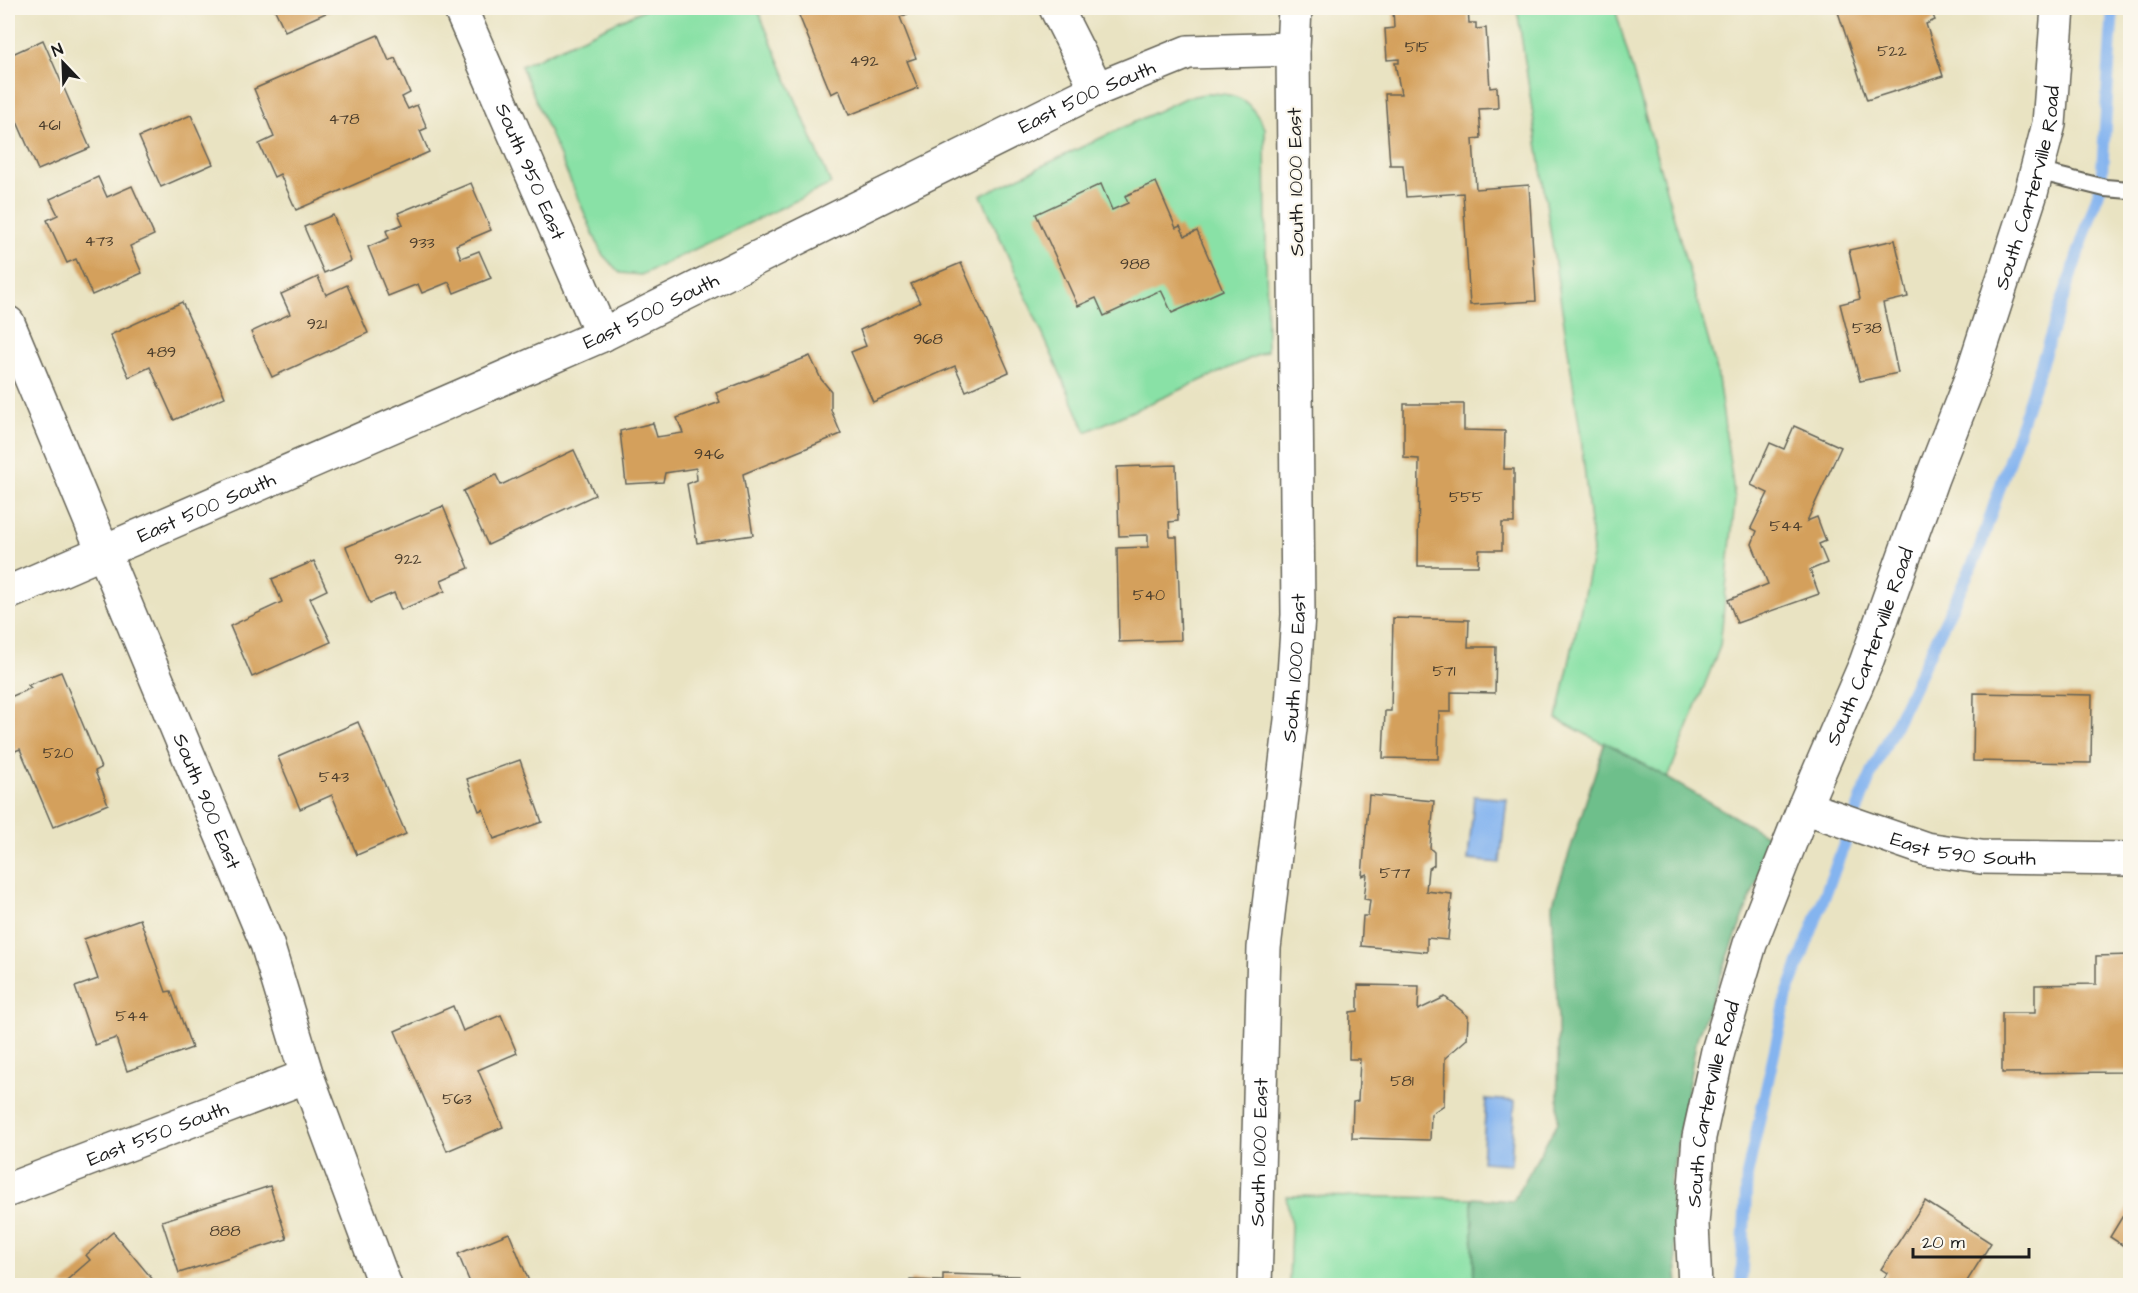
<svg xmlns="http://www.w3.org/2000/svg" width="2138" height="1293" viewBox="0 0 2138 1293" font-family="'Architects Daughter',sans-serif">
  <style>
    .green { fill: #89e1a6; stroke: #527e61; stroke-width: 1.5 }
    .forest { fill: #6ebf8b; stroke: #456e54; stroke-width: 1.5 }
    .water { fill: #84b4ef; stroke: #506886; stroke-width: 1.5 }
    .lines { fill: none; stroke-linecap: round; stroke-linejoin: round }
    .stream { stroke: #84b4ef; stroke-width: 12 }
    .building { fill: #d4a05b }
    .service-casing { stroke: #646256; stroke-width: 20 }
    .minor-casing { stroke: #646256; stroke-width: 36 }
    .tertiary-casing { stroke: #646256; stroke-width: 36 }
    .service { stroke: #fff; stroke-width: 16 }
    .minor { stroke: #fff; stroke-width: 33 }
    .tertiary { stroke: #fff; stroke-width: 33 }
    .labels { text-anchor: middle; stroke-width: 4.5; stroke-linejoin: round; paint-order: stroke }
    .number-label { font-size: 16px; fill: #4a3d2c }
    .street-label { font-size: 20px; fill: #1c1c1c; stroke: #fbf7ec }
  </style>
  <rect width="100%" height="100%" fill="#fbf7ec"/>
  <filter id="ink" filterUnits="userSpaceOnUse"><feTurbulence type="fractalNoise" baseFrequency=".0167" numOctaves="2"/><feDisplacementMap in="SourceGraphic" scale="12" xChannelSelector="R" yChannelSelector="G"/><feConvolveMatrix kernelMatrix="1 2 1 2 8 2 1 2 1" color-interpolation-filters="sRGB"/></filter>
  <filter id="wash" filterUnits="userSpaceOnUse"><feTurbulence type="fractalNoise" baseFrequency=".008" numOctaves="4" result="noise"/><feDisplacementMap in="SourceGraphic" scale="24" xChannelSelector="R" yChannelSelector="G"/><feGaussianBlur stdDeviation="1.35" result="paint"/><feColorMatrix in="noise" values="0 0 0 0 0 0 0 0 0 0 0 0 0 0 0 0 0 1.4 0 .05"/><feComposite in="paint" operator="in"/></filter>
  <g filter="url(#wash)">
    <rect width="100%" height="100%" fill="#e9e3c2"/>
    <!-- green -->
    <g class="green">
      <path d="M647,8H757L831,184L641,275L620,273L602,254L521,66Z"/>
      <path d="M1517,8H1615L1717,371L1735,500L1720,646L1668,778L1557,719L1593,552L1581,437Z"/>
      <path d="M1209,93C1243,94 1248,100 1265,128L1267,351L1086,432L981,195L1185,98Z"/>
      <path d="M1286,1196L1472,1198L1474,1285H1289L1291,1225Z"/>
    </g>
    <!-- forest -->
    <path class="forest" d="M1605,742L1773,839L1697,1038L1670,1185L1678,1285H1474L1472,1198L1513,1201L1558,1122V1020L1552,906Z"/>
    <!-- water -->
    <g class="water">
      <path d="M1474,796L1507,799L1500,863L1468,860Z"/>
      <path d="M1486,1099L1515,1101L1511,1164L1482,1162Z"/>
    </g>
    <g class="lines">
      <!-- stream -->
      <path class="stream" d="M1741,1286L1747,1175L1787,995L1869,779L1978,553L2101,185L2113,8"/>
    </g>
    <g id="blocks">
      <!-- building -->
      <g class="building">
        <path d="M274,8H337L285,31Z"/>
        <path d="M796,8H923L900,17L916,58L907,61L918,88L849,115L839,90L831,94Z"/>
        <path d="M1393,8H1468L1469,23H1476V29L1486,28L1490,88L1497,87L1498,108L1479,109L1481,138L1473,139L1476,189L1529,185L1536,301L1470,305L1463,193L1406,197L1403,165H1390L1385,94H1401L1395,63H1399V59L1387,60L1385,29L1394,28Z"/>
        <path d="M1830,8H1930L1935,20L1926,24L1943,76L1867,100L1837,9L1831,11Z"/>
        <path d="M378,35L389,61L395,58L410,93L402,97L408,109L417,105L427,128L420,131L429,152L296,210L280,174L274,177L259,144L274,137L254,89Z"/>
        <path d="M43,40L90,148L38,170L8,101V56Z"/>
        <path d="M191,115L213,164L161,187L139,137Z"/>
        <path d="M98,177L107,197L132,186L154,235L130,246L142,273L92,295L76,259L67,263L47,220L58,215L50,199Z"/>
        <path d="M1156,182L1176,228L1180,226L1185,236L1197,231L1223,290L1172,313L1161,290L1104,316L1096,298L1078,306L1036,214L1101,184L1112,210L1128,203L1125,196Z"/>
        <path d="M471,183L491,230L456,245L461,258L479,251L491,278L454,293L449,282L422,293L418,284L388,296L368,247L389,238L386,231L403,224L398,213Z"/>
        <path d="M333,215L351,261L324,273L304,227Z"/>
        <path d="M1895,240L1908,297L1883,303L1898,373L1860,381L1840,304L1860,299L1849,250Z"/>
        <path d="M961,263L1009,372L966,391L955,366L873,402L851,352L866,346L860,330L920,303L911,284Z"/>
        <path d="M318,277L326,295L347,285L368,333L272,377L251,332L290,314L281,294Z"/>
        <path d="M182,302L225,397L174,420L150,367L129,377L110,335Z"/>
        <path d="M810,356L821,379L831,391V410L841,434L743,474L753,535L697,543L687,484L697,480L696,468L665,473L663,482L626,484L620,431L653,423L657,437L683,433L677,418L720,402L716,393Z"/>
        <path d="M1404,404H1464V430L1505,431L1504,469H1514V523H1502V550H1479L1478,566H1418L1419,459L1404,458Z"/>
        <path d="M1794,426L1841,447L1807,521L1817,517L1826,541L1819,544L1827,563L1810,570L1819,594L1737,623L1728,600L1768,584L1752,544L1757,531L1751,528L1768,493L1751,485L1770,443L1784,449Z"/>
        <path d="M574,450L595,495L488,545L463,491L496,475L501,485Z"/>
        <path d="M1176,465L1178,521L1169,522L1170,537H1177L1181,640L1119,642L1117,548L1148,547V535L1119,536L1117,467Z"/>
        <path d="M443,506L469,568L441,580L445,591L401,610L394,593L370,603L346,547Z"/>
        <path d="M314,561L327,590L310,598L331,642L252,677L230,626L282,602L272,579Z"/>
        <path d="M1393,618L1469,620L1468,647H1496L1495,693L1451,692V712H1439L1438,759L1383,758L1385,711H1391Z"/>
        <path d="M61,672L101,768L95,771L108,804L53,827L20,749L8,754V698L31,688L28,685Z"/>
        <path d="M1974,693L2092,695L2091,763L1973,761Z"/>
        <path d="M358,722L406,834L357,855L332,795L300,809L278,757Z"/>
        <path d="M520,760L542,822L494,839L483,809L479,811L467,779Z"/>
        <path d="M1369,795L1434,801L1430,848L1434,852V865L1428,869L1426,891L1452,894L1448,940L1427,938V952L1361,946L1363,916H1368L1370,900L1364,899L1367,874L1362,876Z"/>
        <path d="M140,919L166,992L171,991L192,1048L127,1071L116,1038L95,1045L75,987L98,979L84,939Z"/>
        <path d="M2130,955V1072L2002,1073V1013H2035V985L2096,984V956Z"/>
        <path d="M1358,985L1419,986L1418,1010L1445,997L1468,1016L1467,1039L1445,1058L1444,1105L1431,1114L1430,1140L1352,1138L1353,1102L1358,1101L1360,1059H1349L1350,1012L1358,1011Z"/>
        <path d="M453,1006L463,1031L501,1015L517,1053L478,1070L503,1127L447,1151L395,1031Z"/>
        <path d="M270,1186L287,1239L179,1273L162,1221Z"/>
        <path d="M1925,1201L1991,1243L1964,1286H1880L1887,1273L1881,1269Z"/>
        <path d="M2130,1204V1250L2110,1237Z"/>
        <path d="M113,1232L154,1281L149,1286H60L90,1260L86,1255Z"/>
        <path d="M509,1233L531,1286H481L479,1281L471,1285L458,1254Z"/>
        <path d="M943,1274L1018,1276V1286H910V1280L943,1281Z"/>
      </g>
    </g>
  </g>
  <g filter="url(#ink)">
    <use href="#blocks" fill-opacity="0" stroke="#646256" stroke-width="1.5"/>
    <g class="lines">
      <!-- service casing -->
      <g class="service-casing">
        <path id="service" d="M2037,171L2105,188L2130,190"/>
      </g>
      <!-- minor casing -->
      <g class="minor-casing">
        <g id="minor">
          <path id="s1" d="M460,8L602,335"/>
          <path d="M1056,8L1097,89"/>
          <path id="s2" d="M8,323L267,944L307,1076L385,1286"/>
          <path id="s3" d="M8,593L602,335L1097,89L1188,52L1293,49"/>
          <path id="s4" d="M1804,807L1926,849L1981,857L2130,859"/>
          <path id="s5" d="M8,1190L307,1076"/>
          <path id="s6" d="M1255,1286L1264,948L1291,720L1298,615L1293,49L1295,8"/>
        </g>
      </g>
      <!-- tertiary casing -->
      <g class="tertiary-casing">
        <g id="tertiary">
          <path id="s7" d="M1695,1286L1692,1224L1699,1137L1718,1051L1750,944L1804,807L1866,663L1932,478L1970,381L2031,193L2049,124L2058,8"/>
        </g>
      </g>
      <!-- service -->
      <use href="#service" class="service"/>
      <!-- minor -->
      <use href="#minor" class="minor"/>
      <!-- tertiary -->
      <use href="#tertiary" class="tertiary"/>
    </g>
  </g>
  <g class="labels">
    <!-- number labels -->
    <g class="number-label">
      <text x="1417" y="52">515</text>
      <text x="1892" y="56">522</text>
      <text x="864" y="66">492</text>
      <text x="344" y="124">478</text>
      <text x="49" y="130">461</text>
      <text x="99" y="246">473</text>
      <text x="422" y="248">933</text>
      <text x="1135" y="269">988</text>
      <text x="317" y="329">921</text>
      <text x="1867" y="333">538</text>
      <text x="928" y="344">968</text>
      <text x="161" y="357">489</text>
      <text x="709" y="459">946</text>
      <text x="1466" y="502">555</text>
      <text x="1786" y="531">544</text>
      <text x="408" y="564">922</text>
      <text x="1149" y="600">540</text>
      <text x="1444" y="676">571</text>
      <text x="58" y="758">520</text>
      <text x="334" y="782">543</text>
      <text x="1395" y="878">577</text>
      <text x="132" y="1021">544</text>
      <text x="1402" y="1086">581</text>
      <text x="457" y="1104">563</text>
      <text x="225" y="1236">888</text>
    </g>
    <!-- street labels -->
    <g class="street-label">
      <text dy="7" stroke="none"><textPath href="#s3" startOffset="1188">East 500 South</textPath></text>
      <text dy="7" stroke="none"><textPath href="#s1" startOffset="178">South 950 East</textPath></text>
      <text transform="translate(1295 182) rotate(-91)" y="7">South 1000 East</text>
      <text dy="7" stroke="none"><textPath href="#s7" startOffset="1156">South Carterville Road</textPath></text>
      <text dy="7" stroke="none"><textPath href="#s3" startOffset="702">East 500 South</textPath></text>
      <text dy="7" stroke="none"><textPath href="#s3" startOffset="216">East 500 South</textPath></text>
      <text dy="7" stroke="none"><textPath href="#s7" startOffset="670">South Carterville Road</textPath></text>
      <text dy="7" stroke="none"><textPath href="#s6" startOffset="620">South 1000 East</textPath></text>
      <text dy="7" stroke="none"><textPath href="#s2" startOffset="518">South 900 East</textPath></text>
      <text dy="7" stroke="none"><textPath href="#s4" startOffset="166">East 590 South</textPath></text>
      <text dy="7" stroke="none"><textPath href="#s7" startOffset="184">South Carterville Road</textPath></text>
      <text dy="7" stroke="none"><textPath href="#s5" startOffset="160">East 550 South</textPath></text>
      <text dy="7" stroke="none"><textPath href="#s6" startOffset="134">South 1000 East</textPath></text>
    </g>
  </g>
  <!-- margin -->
  <rect width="2138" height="1293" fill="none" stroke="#fbf7ec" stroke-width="30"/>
  <!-- north arrow -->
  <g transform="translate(63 63) rotate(337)" stroke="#fbf7ec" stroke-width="4.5" paint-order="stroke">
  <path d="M0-4.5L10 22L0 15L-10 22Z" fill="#1c1c1c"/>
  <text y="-9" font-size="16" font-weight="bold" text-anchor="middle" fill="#1c1c1c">N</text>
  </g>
  <!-- scale -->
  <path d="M1913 1248v9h116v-9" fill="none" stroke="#1c1c1c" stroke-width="3"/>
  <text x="1922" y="1248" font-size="18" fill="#1c1c1c" stroke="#fbf7ec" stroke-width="4.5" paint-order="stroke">20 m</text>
</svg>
